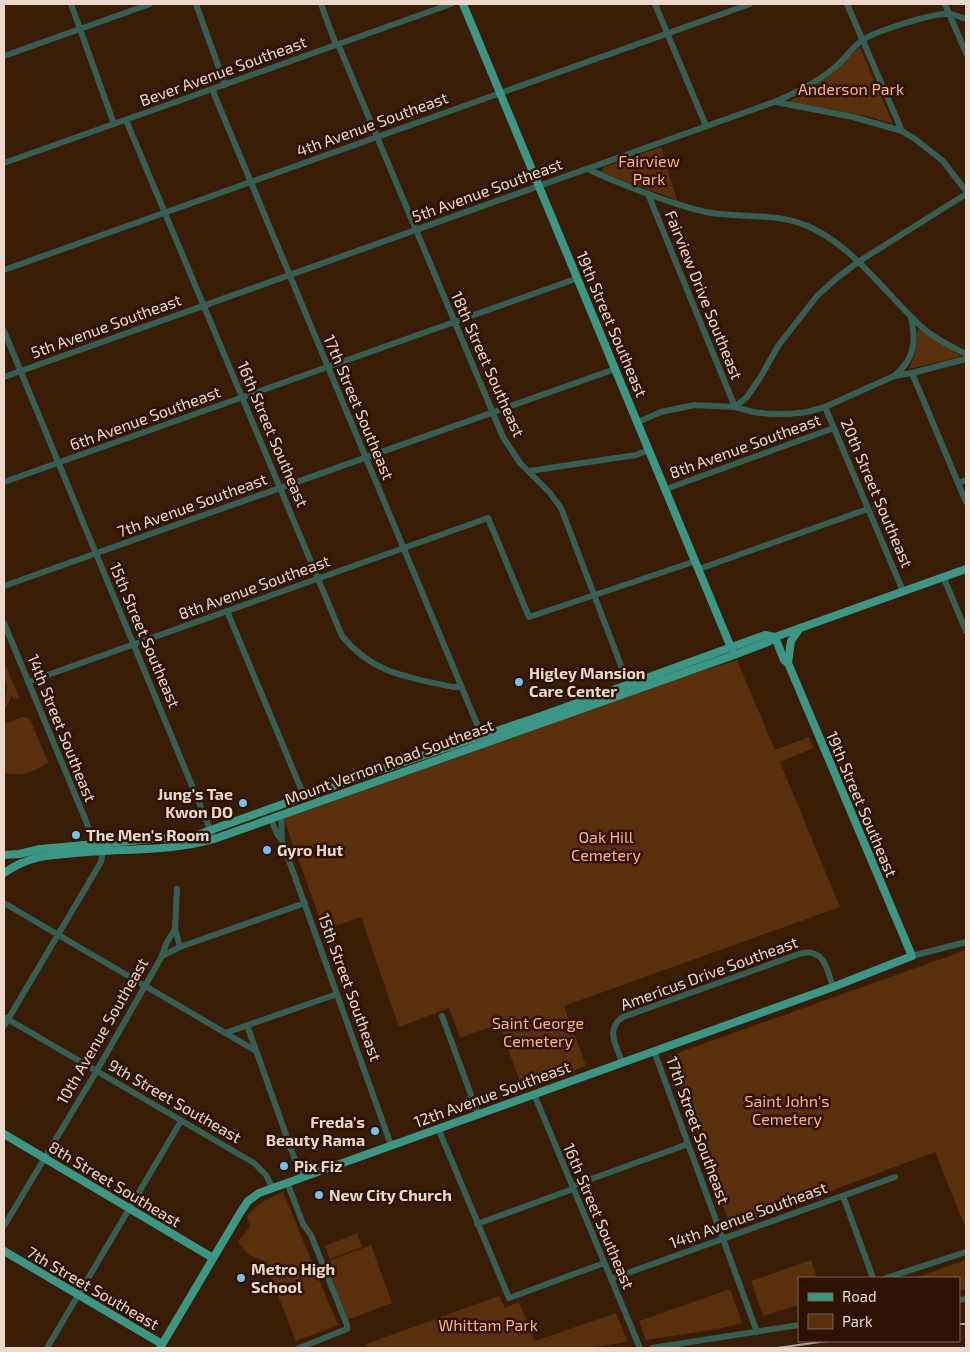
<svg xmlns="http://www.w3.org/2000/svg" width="970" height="1352" viewBox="0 0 970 1352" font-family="'Exo 2',sans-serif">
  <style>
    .green { fill: #59300b }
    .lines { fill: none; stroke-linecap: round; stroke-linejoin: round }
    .minor { stroke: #355e55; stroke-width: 6 }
    .major { stroke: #3b9785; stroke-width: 8 }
    .rail { stroke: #b5a08f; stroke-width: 2 }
    .poi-dot { fill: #70c1f4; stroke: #2e1200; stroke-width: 2 }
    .labels { text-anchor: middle; stroke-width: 5; stroke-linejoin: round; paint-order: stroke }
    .street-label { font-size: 16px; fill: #ecd9cb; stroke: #2e1200 }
    .park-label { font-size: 16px; fill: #fdb57e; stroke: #2e1200 }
    .poi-label { font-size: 16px; font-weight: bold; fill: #ecd9cb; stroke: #2e1200; text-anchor: start }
  </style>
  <rect width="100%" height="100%" fill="#381c04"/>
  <!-- green -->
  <g class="green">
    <path d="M860,47L893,124L867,116L791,103V100L806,92L830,75Z"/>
    <path d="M661,147L677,200L603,173L602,170L604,167Z"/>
    <path d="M919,329L960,355L959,357L909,369L915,354L917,331Z"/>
    <path d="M737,660L775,750L809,737L814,748L780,762L840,907L564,1006L586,1066L523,1090L499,1024L460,1038L449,1008L399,1027L361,917L324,930L284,820L285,817L663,683Z"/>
    <path d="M4,661L19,698L14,700L12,696L4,711L7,686L4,676Z"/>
    <path d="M23,717L30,719L48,762C33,773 23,776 4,773V724Z"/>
    <path d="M966,950V1229L935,1152L731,1228L669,1056Z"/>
    <path d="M283,1192L338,1325L296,1341L264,1261L249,1255L238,1242L250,1227L247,1217C257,1204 268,1198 283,1192Z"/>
    <path d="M357,1233L362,1247L330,1259L325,1246Z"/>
    <path d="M371,1245L392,1303L347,1320L326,1262Z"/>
    <path d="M811,1260L817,1278H799V1305L763,1316L751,1281Z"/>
    <path d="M966,1260V1290H959V1278H914Z"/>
    <path d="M730,1289L742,1323L718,1329L646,1340L639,1321Z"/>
    <path d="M499,1296L505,1308L519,1302L535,1341L616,1313L628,1342L588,1348H368L366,1344Z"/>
  </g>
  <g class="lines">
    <!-- minor -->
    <g class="minor">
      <path d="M71,4L114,124"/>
      <path d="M196,4L225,85"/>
      <path d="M321,4L336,45"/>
      <path d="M655,4L706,126"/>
      <path d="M847,4L902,131"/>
      <path d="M945,4L966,53"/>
      <path d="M338,44L503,437L520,463L550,493L561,508L628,684"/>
      <path d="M4,56L150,4"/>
      <path d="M212,89L482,736"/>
      <path d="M776,102L853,117L902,131L915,139L943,161L966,191"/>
      <path d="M126,120L342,636C373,674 408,677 453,687H461"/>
      <path d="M4,163L451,4"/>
      <path d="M588,169C612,181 637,190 662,199C677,204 691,209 706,212C744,219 778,211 814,229C859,252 887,296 924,329C936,339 952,347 966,354"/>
      <path d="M648,194L735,407L747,397L760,378L778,346L817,296L838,277L858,262L966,194"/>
      <path d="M4,270L750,4"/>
      <path d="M4,331L214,839"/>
      <path d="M912,373L966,502"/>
      <path d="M895,375C915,359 916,341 911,317"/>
      <path d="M4,377L774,102C796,93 816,83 834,68C844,60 851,49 861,41C873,32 932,13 948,14C954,14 961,17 966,19"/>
      <path d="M825,407L903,591"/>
      <path d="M638,422L661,412L694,405L735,407L753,412L771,414H789L807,412L825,407L894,376L912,373L966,359"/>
      <path d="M529,471L636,455L649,450"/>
      <path d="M4,482L578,278"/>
      <path d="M958,483L966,480"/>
      <path d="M666,489L834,428"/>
      <path d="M699,569L868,509"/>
      <path d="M943,576L966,631"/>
      <path d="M4,586L615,369"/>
      <path d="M227,611L304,796"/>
      <path d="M4,623L86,821L94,845"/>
      <path d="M28,682L488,518L529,617L696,561"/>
      <path d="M281,815L282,841L391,1145"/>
      <path d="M271,819L277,834L282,840"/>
      <path d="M177,889L175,929L180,947"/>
      <path d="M4,903L256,1051"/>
      <path d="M162,956L166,944L175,929"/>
      <path d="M912,956L966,942"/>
      <path d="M442,1016L478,1114"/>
      <path d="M4,1017L254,1163L266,1175L272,1187"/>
      <path d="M247,1025L301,1177"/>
      <path d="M4,1026L101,862L103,850"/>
      <path d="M225,1033L337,994"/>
      <path d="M654,1051L757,1332"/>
      <path d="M622,1062C616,1045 605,1029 623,1017L802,953C825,949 827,970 833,987"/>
      <path d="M534,1094L640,1348"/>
      <path d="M438,1128L509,1298L604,1263"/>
      <path d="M287,1182L303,1224L311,1235L347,1325V1329L299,1348"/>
      <path d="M572,1186L688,1144"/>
      <path d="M843,1196L873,1278"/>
      <path d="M477,1224L573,1189"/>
      <path d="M4,1226L96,1072L162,956L180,947L305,903"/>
      <path d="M886,1278L966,1252"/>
      <path d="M611,1279L895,1177"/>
      <path d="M959,1300L966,1299"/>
      <path d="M47,1348L181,1121"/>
      <path d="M652,1348L799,1325"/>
    </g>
    <!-- major -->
    <g class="major">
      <path d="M463,4L732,650"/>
      <path d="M788,663L791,641L800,628"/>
      <path d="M4,855L19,854L40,849L197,835L350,780L541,716L765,635L775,637"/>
      <path d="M4,873C28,856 48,855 76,853C122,848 170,852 214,839L734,655L768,642L775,637L966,569"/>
      <path d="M4,1134L213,1258"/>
      <path d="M4,1251L162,1344"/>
      <path d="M160,1348L240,1213L248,1201L259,1193L833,987L912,956L788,663L784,660L775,637"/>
    </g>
    <!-- rail -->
    <g class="rail">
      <path d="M959,1324H966"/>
      <path d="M777,1348L827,1341"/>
    </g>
  </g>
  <!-- markers -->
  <g class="poi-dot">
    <circle cx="519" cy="682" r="5"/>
    <circle cx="243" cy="803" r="5"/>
    <circle cx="76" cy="835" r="5"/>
    <circle cx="267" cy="850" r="5"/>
    <circle cx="375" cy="1131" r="5"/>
    <circle cx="284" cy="1166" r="5"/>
    <circle cx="319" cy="1195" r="5"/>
    <circle cx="241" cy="1278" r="5"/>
  </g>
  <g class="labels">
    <!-- street labels -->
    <g class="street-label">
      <text transform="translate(223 71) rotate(-20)" y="6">Bever Avenue Southeast</text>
      <text transform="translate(372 124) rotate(-20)" y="6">4th Avenue Southeast</text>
      <text transform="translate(487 190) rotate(-20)" y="6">5th Avenue Southeast</text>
      <text transform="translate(704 295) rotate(68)" y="6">Fairview Drive Southeast</text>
      <text transform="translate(612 324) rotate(67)" y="6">19th Street Southeast</text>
      <text transform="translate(106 326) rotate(-20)" y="6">5th Avenue Southeast</text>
      <text transform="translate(488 364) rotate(66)" y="6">18th Street Southeast</text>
      <text transform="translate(359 407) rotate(67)" y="6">17th Street Southeast</text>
      <text transform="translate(145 418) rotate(-20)" y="6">6th Avenue Southeast</text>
      <text transform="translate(273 434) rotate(67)" y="6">16th Street Southeast</text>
      <text transform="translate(745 446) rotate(-20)" y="6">8th Avenue Southeast</text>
      <text transform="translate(877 493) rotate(67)" y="6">20th Street Southeast</text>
      <text transform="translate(192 505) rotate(-20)" y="6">7th Avenue Southeast</text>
      <text transform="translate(254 587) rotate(-20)" y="6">8th Avenue Southeast</text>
      <text transform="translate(145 635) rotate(67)" y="6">15th Street Southeast</text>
      <text transform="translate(62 728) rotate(68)" y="6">14th Street Southeast</text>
      <text transform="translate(389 762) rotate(-20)" y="6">Mount Vernon Road Southeast</text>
      <text transform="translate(862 804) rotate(67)" y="6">19th Street Southeast</text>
      <text transform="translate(709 973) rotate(-20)" y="6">Americus Drive Southeast</text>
      <text transform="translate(350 987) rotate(70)" y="6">15th Street Southeast</text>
      <text transform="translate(102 1031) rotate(-60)" y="6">10th Avenue Southeast</text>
      <text transform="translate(492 1094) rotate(-20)" y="6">12th Avenue Southeast</text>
      <text transform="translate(175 1101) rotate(30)" y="6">9th Street Southeast</text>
      <text transform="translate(698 1130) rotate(70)" y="6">17th Street Southeast</text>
      <text transform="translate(115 1184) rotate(31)" y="6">8th Street Southeast</text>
      <text transform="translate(748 1215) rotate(-20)" y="6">14th Avenue Southeast</text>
      <text transform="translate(599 1216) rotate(67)" y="6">16th Street Southeast</text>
      <text transform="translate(93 1288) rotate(30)" y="6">7th Street Southeast</text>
    </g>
    <!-- park labels -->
    <g class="park-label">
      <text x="851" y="95">Anderson Park</text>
      <text x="649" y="167">Fairview<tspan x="649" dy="18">Park</tspan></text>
      <text x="606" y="843">Oak Hill<tspan x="606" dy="18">Cemetery</tspan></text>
      <text x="538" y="1029">Saint George<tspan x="538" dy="18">Cemetery</tspan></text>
      <text x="787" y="1107">Saint John's<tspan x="787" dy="18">Cemetery</tspan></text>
      <text x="488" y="1331">Whittam Park</text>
    </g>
    <!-- poi labels -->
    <g class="poi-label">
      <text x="529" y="679">Higley Mansion<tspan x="529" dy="18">Care Center</tspan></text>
      <text x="233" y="800" text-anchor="end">Jung's Tae<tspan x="233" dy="18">Kwon DO</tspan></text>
      <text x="86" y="841">The Men's Room</text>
      <text x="277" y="856">Gyro Hut</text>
      <text x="365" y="1128" text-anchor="end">Freda's<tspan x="365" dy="18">Beauty Rama</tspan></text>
      <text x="294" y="1172">Pix Fiz</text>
      <text x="329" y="1201">New City Church</text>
      <text x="251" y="1275">Metro High<tspan x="251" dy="18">School</tspan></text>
    </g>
  </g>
  <!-- border -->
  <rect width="970" height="1352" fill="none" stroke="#ecd9cb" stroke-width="10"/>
  <!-- legend -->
  <rect x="798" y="1277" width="162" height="65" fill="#2e1200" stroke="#7a6251"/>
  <rect x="808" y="1293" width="25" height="8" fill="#3b9785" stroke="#7a6251"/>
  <text x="842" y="1302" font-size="15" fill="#ecd9cb">Road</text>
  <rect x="808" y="1314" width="25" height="15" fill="#59300b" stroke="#7a6251"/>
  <text x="842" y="1327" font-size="15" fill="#ecd9cb">Park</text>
</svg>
